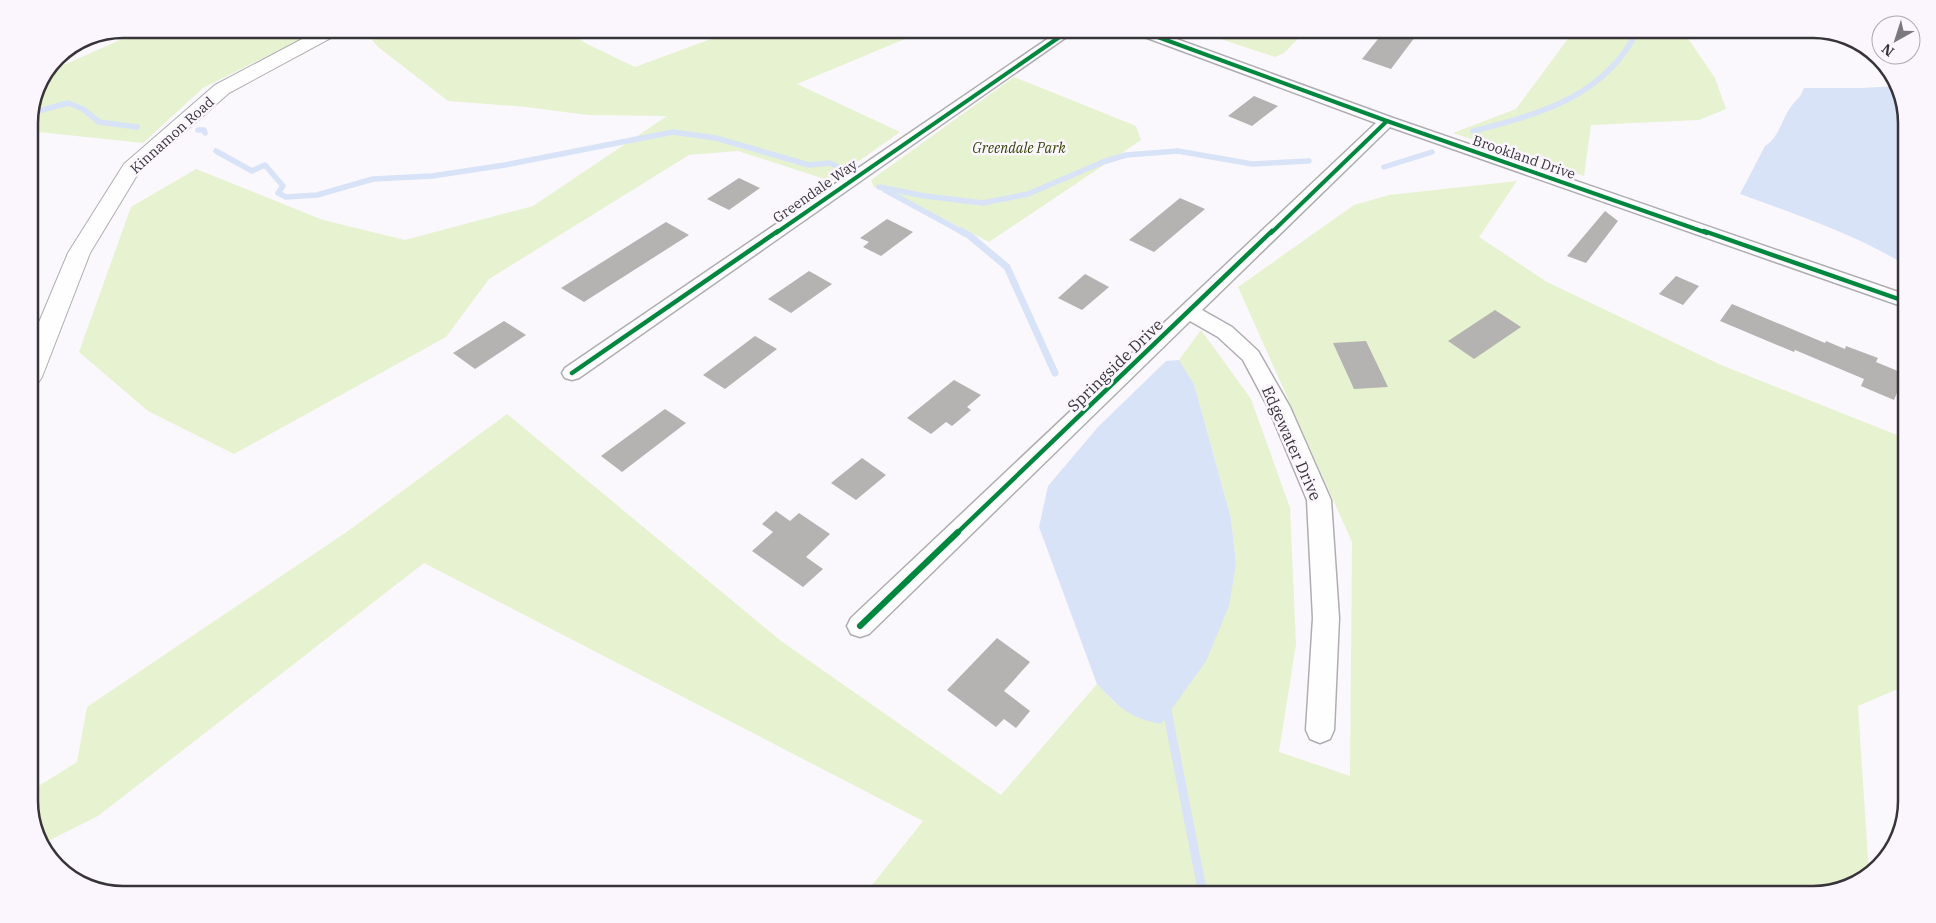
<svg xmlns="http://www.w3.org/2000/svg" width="1936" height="923" viewBox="0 0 1936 923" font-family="'IBM Plex Serif',serif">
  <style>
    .green { fill: #e7f2d0 }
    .water { fill: #d8e3f8 }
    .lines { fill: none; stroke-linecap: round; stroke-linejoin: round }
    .stream-far2 { stroke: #d8e3f8; stroke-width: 5.5 }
    .stream-far1 { stroke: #d8e3f8; stroke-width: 7 }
    .stream { stroke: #d8e3f8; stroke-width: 9 }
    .building { fill: #b5b2b2 }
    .street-casing { stroke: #afadb1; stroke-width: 3 }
    .secondary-casing { stroke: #afadb1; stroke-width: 2 }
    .street { fill: #fefeff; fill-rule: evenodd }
    .secondary { fill: #fefeff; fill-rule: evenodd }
    .cycleway-far2-casing { stroke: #fbf6fe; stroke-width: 6 }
    .cycleway-far1-casing { stroke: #fbf6fe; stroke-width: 8 }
    .cycleway-casing { stroke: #fbf6fe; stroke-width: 9 }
    .cycleway-far2 { stroke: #00873e; stroke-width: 4 }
    .cycleway-far1 { stroke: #00873e; stroke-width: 4.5 }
    .cycleway { stroke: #00873e; stroke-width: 6 }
    .labels { text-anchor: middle; stroke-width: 5; stroke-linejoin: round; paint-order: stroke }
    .far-street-label { font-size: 14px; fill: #38353a; stroke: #fbf6fe }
    .far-park-label { font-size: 14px; font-style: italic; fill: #354405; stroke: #fbf6fe }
    .street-label { font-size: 16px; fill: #38353a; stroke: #fbf6fe }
    .rim { fill: none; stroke: #38353a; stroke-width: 2.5 }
  </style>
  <rect width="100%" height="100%" fill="#faf8fc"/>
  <!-- green -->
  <g class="green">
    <path d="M145,29H321L203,88L143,143L29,131V116L50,71Z"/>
    <path d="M363,29H565L587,44L635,67L738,29H827L830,30L835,29H929L797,84L900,132L831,181L738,151L689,155L489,279L446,337L234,454L148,411L79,352L131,207L196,169L323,220L405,240L533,206L667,116L588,115L526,107L448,101L378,47Z"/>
    <path d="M1190,29H1308L1284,53L1275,57Z"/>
    <path d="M1575,29H1698L1687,37L1715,78L1726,109L1699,120L1591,125L1584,176L1453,133L1516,109Z"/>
    <path d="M1014,77L1136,126L1141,140L989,242L917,205L874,187L871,180Z"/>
    <path d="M1517,181L1479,237L1547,282L1721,365L1907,439V685L1858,706L1869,874L1865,879L1814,894H865L923,821L424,563L98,816L42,844L29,807V792L77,762L87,707L348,531L507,414L781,641L1001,795L1097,684L1115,703L1236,564L1231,518L1194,384L1179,360L1201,330L1251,399L1290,508L1296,644L1279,752L1350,776L1352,542L1238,287L1354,205L1389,195Z"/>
  </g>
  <!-- water -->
  <g class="water">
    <path d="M1897,86L1907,116V266C1855,234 1797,215 1740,194L1765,146C1780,137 1782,117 1793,104C1800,96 1800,98 1804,88H1862Z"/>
    <path d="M1179,360L1194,384L1231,518L1236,564L1229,606L1206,661L1161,724C1129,718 1119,707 1097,684L1039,527L1048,486L1098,427L1166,361Z"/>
  </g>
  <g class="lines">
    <!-- stream-far2 -->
    <g class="stream-far2">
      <path d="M31,113L68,103L83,109L99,122L137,127"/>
      <path d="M198,130H204L205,133"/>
      <path d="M1473,131C1539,114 1606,97 1638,29"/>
      <path d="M216,151L252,171L265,165L283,186L278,193L286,197L317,195L373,179L432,176L505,165L673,132L716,138L809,165L830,163L846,170"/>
      <path d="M1384,167L1432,152"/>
      <path d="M879,187L925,196L983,203L1028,194L1103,162L1126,155L1178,151L1252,164L1309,161"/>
      <path d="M885,190L964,233"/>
    </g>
    <!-- stream-far1 -->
    <path class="stream-far1" d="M961,231L970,236L1007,267L1055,373"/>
    <!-- stream -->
    <path class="stream" d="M1166,705L1203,894"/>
  </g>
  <!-- building -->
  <g class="building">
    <path d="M1386,29H1421L1391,69L1362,59Z"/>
    <path d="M1254,96L1278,106L1252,126L1228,116Z"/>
    <path d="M739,178L760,188L729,210L707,199Z"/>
    <path d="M1180,198L1205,209L1154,252L1129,240Z"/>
    <path d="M1605,211L1618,221L1586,263L1567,256Z"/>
    <path d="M887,219L913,232L881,256L863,247L869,242L860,238Z"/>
    <path d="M666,222L689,235L584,302L561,288Z"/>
    <path d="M809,271L832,284L791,313L768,299Z"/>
    <path d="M1085,274L1109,287L1082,310L1058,298Z"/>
    <path d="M1676,276L1699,286L1683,305L1659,294Z"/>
    <path d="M1732,304L1825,343L1826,341L1845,349L1846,346L1878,358L1876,362L1905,374L1894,400L1861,386L1864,379L1795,350L1794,352L1720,321Z"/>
    <path d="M1495,310L1521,327L1474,359L1448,341Z"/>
    <path d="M504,321L526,335L475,369L453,353Z"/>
    <path d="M755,336L777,349L725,389L703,375Z"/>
    <path d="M1366,341L1388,387L1354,389L1333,343Z"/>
    <path d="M954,380L981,395L967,407L971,410L952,426L946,422L931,434L907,418Z"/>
    <path d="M665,409L686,423L622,472L601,456Z"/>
    <path d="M862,458L886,475L856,500L831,483Z"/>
    <path d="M776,511L790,521L799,513L830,534L806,557L823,569L803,587L752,551L773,532L762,524Z"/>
    <path d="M997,638L1030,662L1004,691L1030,711L1016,728L1004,719L996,727L947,690Z"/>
  </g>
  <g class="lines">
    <!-- street casing -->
    <g class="street-casing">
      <g id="street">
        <path d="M1062,29H1078L579,378L572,380L565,378L562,373L565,368Z"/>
        <path d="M1129,29H1149L1393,118L1907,295V308L1390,127L1202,310L1232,327L1258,351L1290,407L1331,500L1339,618L1334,730L1330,739L1320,743L1310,739L1306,730L1313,618L1307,500L1268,407L1243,360L1218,337L1190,321L869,634L860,637L851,634L847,626L851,618L1376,123L1131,32Z"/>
        <path d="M1785,29C1806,29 1844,29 1861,44L1792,33L1787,32Z"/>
      </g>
    </g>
    <!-- secondary casing -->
    <g class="secondary-casing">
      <path id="secondary" d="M321,29H343L340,33L229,93L139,172L90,253L42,377L38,383L29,386V346L68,253L124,164L215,85Z"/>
    </g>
    <!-- street -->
    <use href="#street" class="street"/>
    <!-- secondary -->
    <use href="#secondary" class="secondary"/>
    <!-- cycleway-far2 casing -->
    <g class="cycleway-far2-casing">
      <g id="cycleway-far2">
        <path d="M1136,29L1387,121L1707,233"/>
        <path d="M776,233L1071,29"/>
        <path d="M1271,233L1387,121"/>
      </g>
    </g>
    <!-- cycleway-far1 casing -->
    <g class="cycleway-far1-casing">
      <g id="cycleway-far1">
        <path d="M1704,231L1907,302"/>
        <path d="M572,373L778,231"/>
        <path d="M957,533L1272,231"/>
      </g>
    </g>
    <!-- cycleway casing -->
    <g class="cycleway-casing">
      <path id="cycleway" d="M860,626L958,532"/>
    </g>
    <!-- cycleway-far2 -->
    <use href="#cycleway-far2" class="cycleway-far2"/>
    <!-- cycleway-far1 -->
    <use href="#cycleway-far1" class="cycleway-far1"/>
    <!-- cycleway -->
    <use href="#cycleway" class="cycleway"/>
  </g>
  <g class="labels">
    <!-- far-street labels -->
    <g class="far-street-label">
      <text transform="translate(172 135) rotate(-42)" y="5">Kinnamon Road</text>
      <text transform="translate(1524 157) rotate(19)" y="5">Brookland Drive</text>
      <text transform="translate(815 191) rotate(-35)" y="5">Greendale Way</text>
    </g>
    <!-- far-park labels -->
    <g class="far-park-label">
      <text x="1019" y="153">Greendale Park</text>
    </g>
    <!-- street labels -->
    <g class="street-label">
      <text transform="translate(1115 365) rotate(-44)" y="6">Springside Drive</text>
      <text transform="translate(1292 443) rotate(66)" y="6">Edgewater Drive</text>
    </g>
  </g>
  <!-- crop -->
  <path d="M0 0H1936V923H0ZM123 38H1813A85 85 0 0 1 1898 123V801A85 85 0 0 1 1813 886H123A85 85 0 0 1 38 801V123A85 85 0 0 1 123 38Z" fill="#fbf6fe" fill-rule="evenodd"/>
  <path class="rim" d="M123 38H1813A85 85 0 0 1 1898 123V801A85 85 0 0 1 1813 886H123A85 85 0 0 1 38 801V123A85 85 0 0 1 123 38Z"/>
  <!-- north arrow -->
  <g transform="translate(1896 40) rotate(219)"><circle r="24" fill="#fbf6fe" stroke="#ada9b0"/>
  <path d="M0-4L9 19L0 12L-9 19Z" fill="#7c797e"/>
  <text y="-8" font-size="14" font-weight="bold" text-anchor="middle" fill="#38353a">N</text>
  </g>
</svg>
